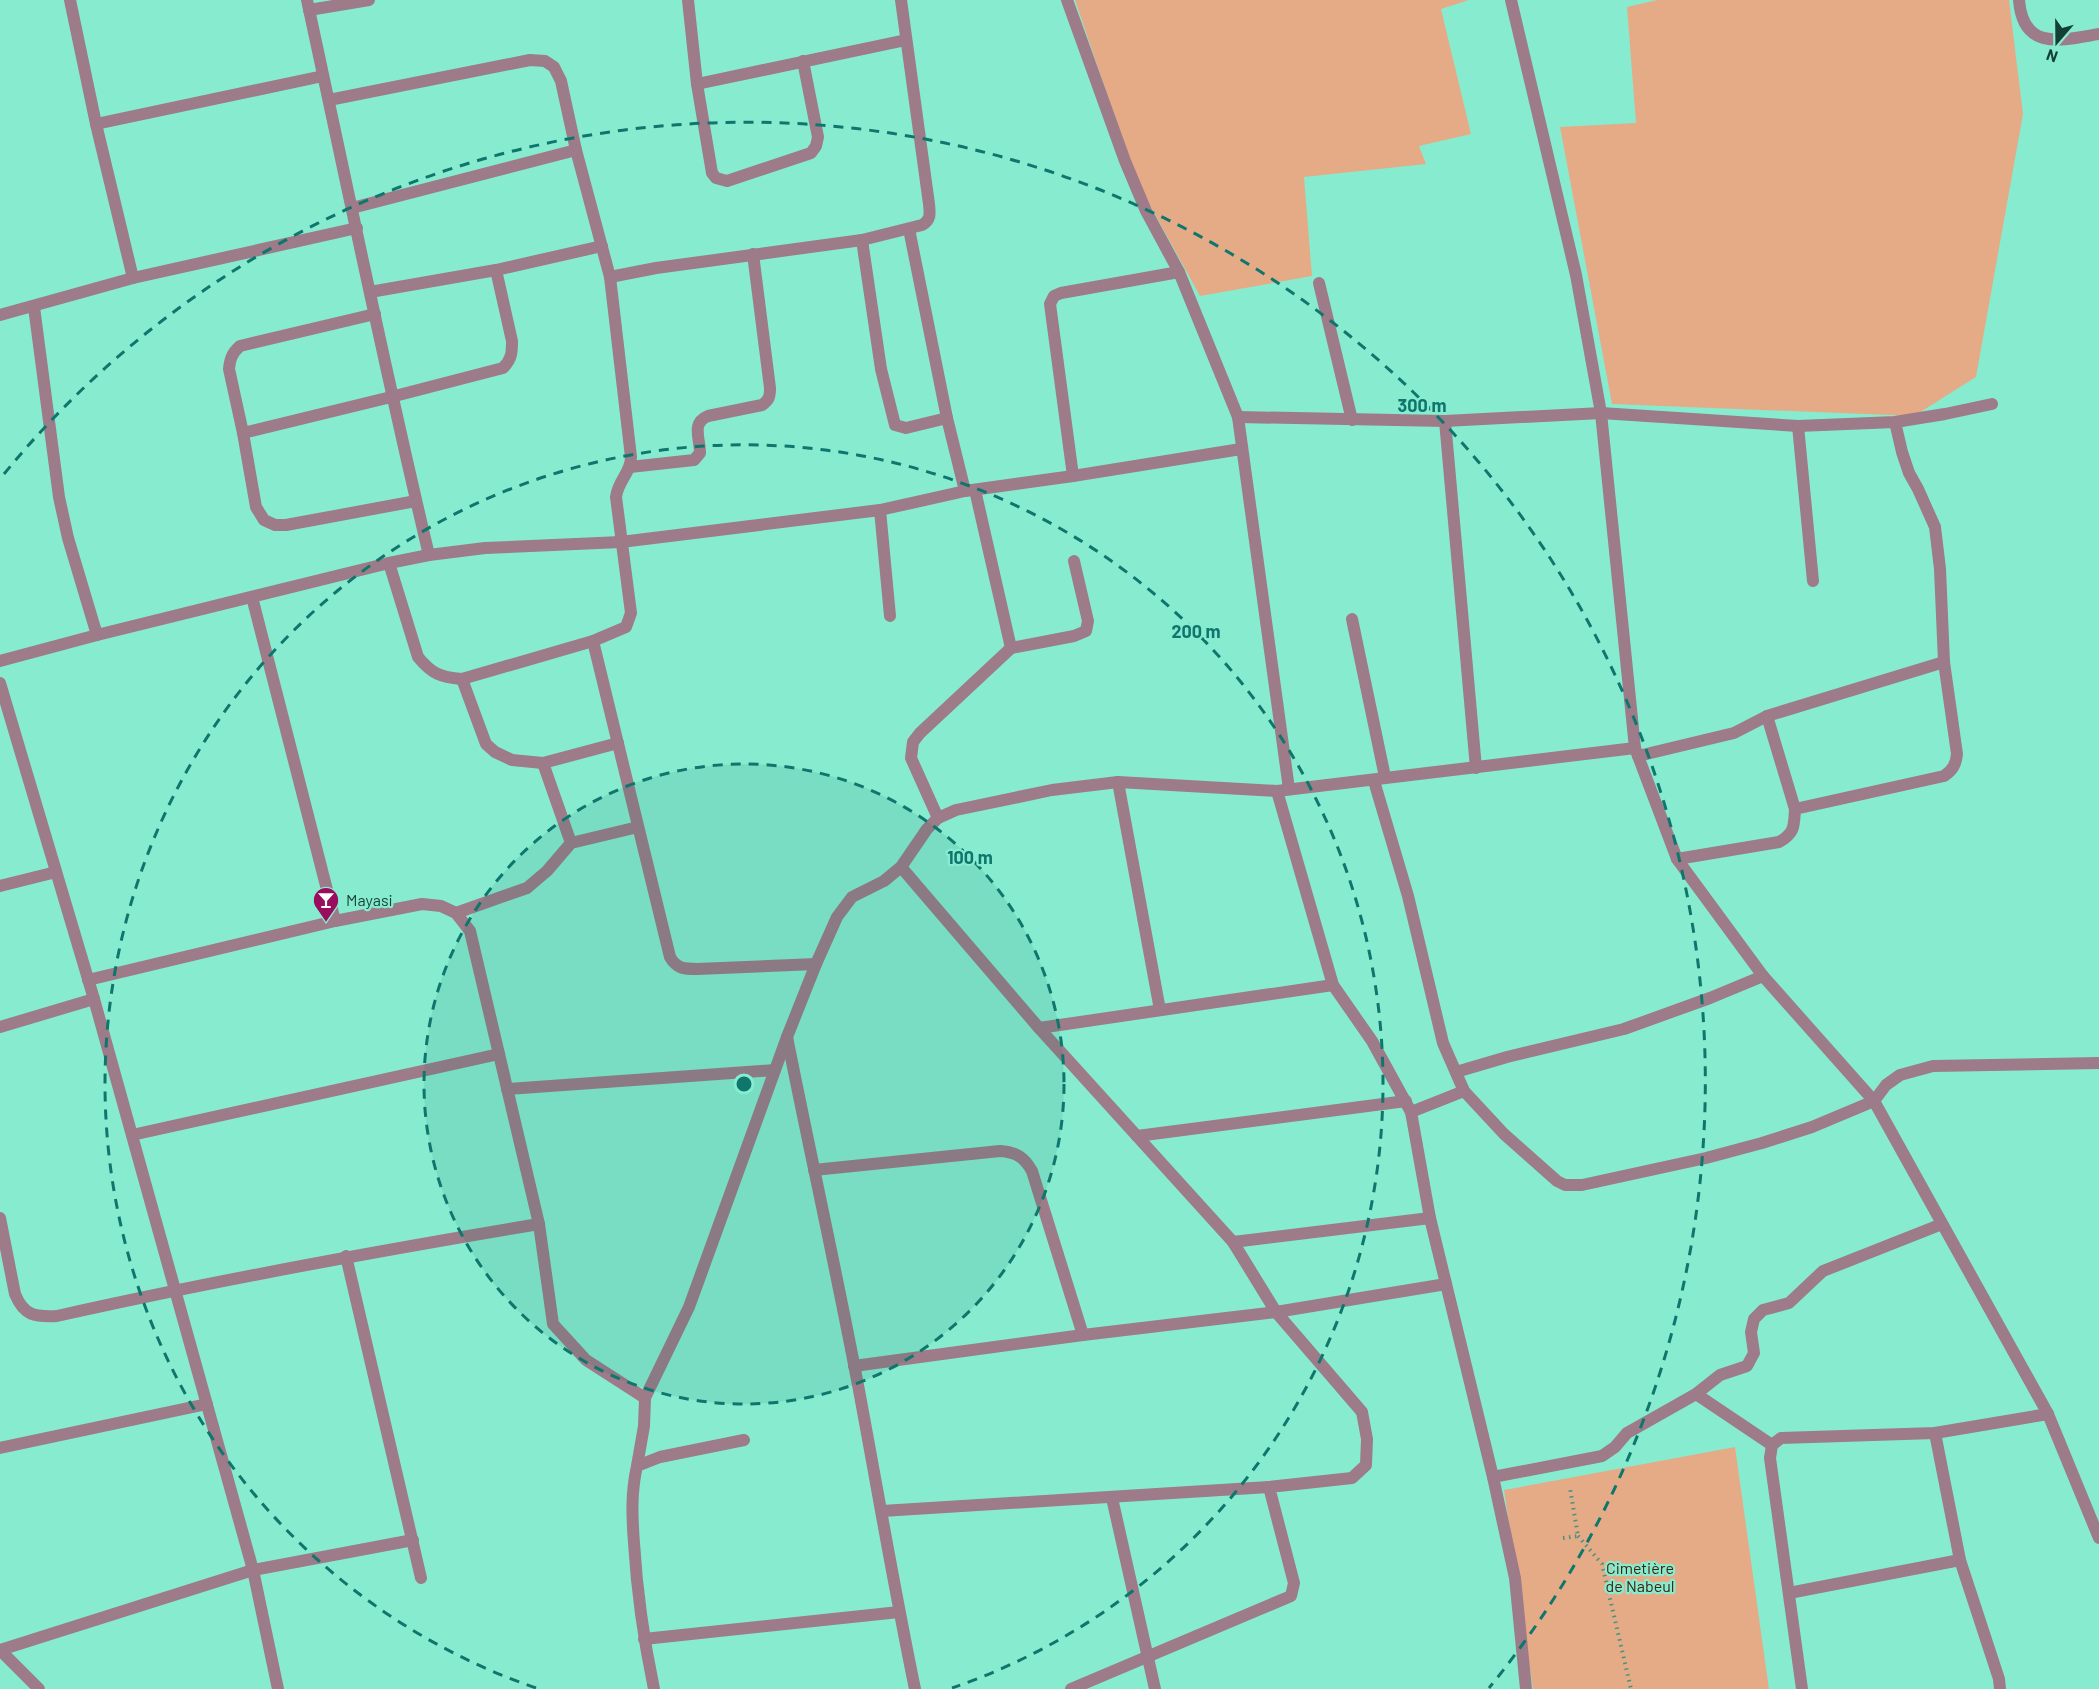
<svg xmlns="http://www.w3.org/2000/svg" width="2099" height="1689" viewBox="0 0 2099 1689" font-family="Barlow,sans-serif">
  <style>
    .green { fill: #e5ab87 }
    .lines { fill: none; stroke-linecap: round; stroke-linejoin: round }
    .path { stroke: #4b927e; stroke-width: 4; stroke-dasharray: 1.5 4.5; stroke-linecap: butt }
    .street { stroke: #9d7b88; stroke-width: 12 }
    .ring { fill: none; stroke: #0f766e; stroke-width: 3; stroke-dasharray: 10 8 }
    .labels { text-anchor: middle; stroke-width: 4.5; stroke-linejoin: round; paint-order: stroke }
    .poi-label { font-size: 16px; fill: #143f34; stroke: #87eccf; text-anchor: start }
    .park-label { font-size: 16px; fill: #42220c; stroke: #87eccf }
    .centre { fill: #0f766e; stroke: #87eccf; stroke-width: 3 }
    .ring-label { font-size: 18px; text-anchor: middle; font-weight: bold; fill: #0f766e; stroke: #87eccf; stroke-width: 4.5; stroke-linejoin: round; paint-order: stroke }
  </style>
  <rect width="100%" height="100%" fill="#87eccf"/>
  <!-- green -->
  <g class="green">
    <path d="M1075,0H1469L1441,9L1471,134L1419,146L1426,164L1304,177L1312,276L1200,296L1136,180Z"/>
    <path d="M1657,0H2009L2023,114L1976,377L1914,416L1612,404L1560,127L1636,123L1627,7Z"/>
    <path d="M1735,1447L1769,1689H1533L1504,1490Z"/>
  </g>
  <g class="lines">
    <!-- path -->
    <g class="path">
      <path d="M1578,1536L1602,1564L1631,1689"/>
      <path d="M1563,1538L1578,1536L1570,1488"/>
    </g>
    <!-- street -->
    <g class="street">
      <path d="M70,0L96,124L133,278"/>
      <path d="M307,0C347,185 385,371 429,555"/>
      <path d="M688,0L697,84L712,173L716,178L727,181L811,153L816,146L818,137L803,61"/>
      <path d="M1067,0L1125,161L1146,211L1179,272L1238,417L1289,789"/>
      <path d="M1511,0L1576,275L1601,413L1635,748L1677,859L1763,976L1874,1101L2048,1414L2099,1538"/>
      <path d="M2019,0C2023,52 2063,40 2099,34"/>
      <path d="M309,10L369,0"/>
      <path d="M697,84L906,40"/>
      <path d="M329,100L530,60L545,61L554,67L561,81L576,150L610,277L631,457C631,473 618,480 616,497L631,613L626,627L593,641L462,679C440,677 432,674 418,657L389,563"/>
      <path d="M96,124L323,76"/>
      <path d="M352,208L576,150"/>
      <path d="M909,229L947,418L965,491"/>
      <path d="M862,240L881,369L895,425L906,428L947,418"/>
      <path d="M610,277L656,268L862,240L922,225C931,220 930,214 929,204L901,0"/>
      <path d="M1319,283L1352,420"/>
      <path d="M370,292L496,270L602,246"/>
      <path d="M34,307L59,497L68,538L97,635"/>
      <path d="M375,314L240,346C232,353 230,359 229,369L243,433L256,507L264,520L275,525H286L416,501"/>
      <path d="M0,315L133,278L357,228"/>
      <path d="M1238,417L1445,421L1601,413L1798,426L1895,422L1945,414L1992,404"/>
      <path d="M1445,421L1476,768"/>
      <path d="M1798,426L1813,581"/>
      <path d="M243,433L391,397L503,368C512,359 512,352 512,341L496,270"/>
      <path d="M630,467L694,460L700,453C700,438 691,423 708,416L762,405C769,400 770,397 770,388L753,254"/>
      <path d="M1073,476L1050,304L1054,296L1061,293L1179,272"/>
      <path d="M975,490L1011,648"/>
      <path d="M880,510L890,616"/>
      <path d="M252,597L335,921"/>
      <path d="M1352,619L1385,777"/>
      <path d="M593,641L670,957C677,969 684,969 697,969L816,964"/>
      <path d="M0,661L97,635L389,563L429,555L485,548L621,542L880,510L965,491L1073,476L1241,449"/>
      <path d="M462,679L486,744L495,752L512,760L543,763L618,743"/>
      <path d="M0,683L94,999L253,1570L278,1689"/>
      <path d="M1767,716L1795,809"/>
      <path d="M1638,756L1734,733L1767,716L1944,662"/>
      <path d="M543,763L571,843"/>
      <path d="M1374,781L1408,896L1443,1043L1464,1091L1504,1134L1557,1181L1565,1185H1582L1706,1158L1762,1143L1812,1127L1874,1101L1886,1085L1900,1075L1933,1066L2099,1063"/>
      <path d="M1118,782L1160,1010"/>
      <path d="M1277,791L1333,985L1372,1041L1411,1112L1430,1218L1493,1477L1515,1578L1526,1689"/>
      <path d="M938,818L911,758L913,742L920,733L1011,648L1074,636L1086,631L1088,621L1074,561"/>
      <path d="M1677,859L1779,842C1795,833 1794,826 1795,809L1944,776C1953,770 1956,764 1957,754L1944,662L1940,569L1935,527L1918,489L1909,473L1902,452L1895,422"/>
      <path d="M901,867L1039,1028L1233,1242L1276,1312L1362,1412L1367,1439L1366,1465L1352,1478L1269,1487L1294,1583L1291,1596L1071,1689"/>
      <path d="M0,886L56,872"/>
      <path d="M456,913L527,888L547,871L571,843L638,827"/>
      <path d="M88,980L335,921L422,904L441,906L456,913L470,931L499,1054L539,1224L553,1324L586,1360L645,1398"/>
      <path d="M0,1027L94,999"/>
      <path d="M1039,1028L1333,985"/>
      <path d="M787,1037C810,1153 836,1269 858,1385C877,1486 894,1588 915,1689"/>
      <path d="M1456,1072L1507,1057L1624,1029L1710,998L1763,976"/>
      <path d="M507,1089L775,1070"/>
      <path d="M1411,1112L1464,1091"/>
      <path d="M132,1135L499,1054"/>
      <path d="M1137,1136L1406,1101"/>
      <path d="M814,1170L1000,1151C1016,1152 1024,1157 1032,1171L1083,1335"/>
      <path d="M0,1218L15,1294C24,1316 35,1317 57,1316C217,1280 377,1251 539,1224"/>
      <path d="M1233,1242L1430,1218"/>
      <path d="M346,1256L421,1578"/>
      <path d="M854,1366L1083,1335L1276,1312L1446,1284"/>
      <path d="M1696,1394L1772,1445"/>
      <path d="M1935,1433L1960,1560L1999,1679L2000,1689"/>
      <path d="M0,1448L207,1404"/>
      <path d="M637,1466L644,1426L645,1398L689,1307L787,1037L816,964L837,917L852,897L884,881L901,867L927,829L938,818L956,810L1052,790L1118,782L1277,791L1635,748"/>
      <path d="M1493,1477L1602,1456L1615,1447L1627,1433L1696,1394L1720,1375L1747,1366L1754,1353L1751,1332L1754,1319L1763,1310L1789,1303L1823,1271L1942,1224"/>
      <path d="M1112,1498L1155,1689"/>
      <path d="M882,1511L1269,1487"/>
      <path d="M1789,1593L1960,1560"/>
      <path d="M644,1639L899,1612"/>
      <path d="M39,1689L0,1650L253,1570L413,1540"/>
      <path d="M654,1689C644,1641 637,1593 634,1543C632,1517 631,1492 637,1466L660,1457L744,1440"/>
      <path d="M1802,1689L1770,1458L1772,1445L1781,1438L1935,1433L2048,1414"/>
    </g>
  </g>
  <!-- distance rings -->
  <circle cx="744" cy="1084" r="320" fill="#0f766e" fill-opacity=".12"/>
  <g class="ring">
    <circle cx="744" cy="1084" r="320"/>
    <path d="M536 1688A639 639 0 1 1 952 1688"/>
    <path d="M4 474A959 959 0 0 1 1489 1688"/>
  </g>
  <!-- icons -->
  <defs>
    <g id="bar-pin" transform="scale(1.35)"><path d="M0 17L-7.5 6A9.5 9.5 0 1 1 7.5 6Z" fill="#990c5e" stroke="#87eccf"/><path d="M-6-5H6L.8 .8V4.5H3.5V6h-7V4.5H-.8V.8Z" fill="#fff"/></g>
  </defs>
  <g fill-rule="evenodd">
    <use href="#bar-pin" x="326" y="900"/>
  </g>
  <g class="labels">
    <!-- poi labels -->
    <g class="poi-label">
      <text x="346" y="906">Mayasi</text>
    </g>
    <!-- park labels -->
    <g class="park-label">
      <text x="1640" y="1574">Cimetière<tspan x="1640" dy="18">de Nabeul</tspan></text>
    </g>
  </g>
  <circle cx="744" cy="1084" r="9" class="centre"/>
  <g class="ring-label">
    <text x="1422" y="412">300 m</text>
    <text x="1196" y="638">200 m</text>
    <text x="970" y="864">100 m</text>
  </g>
  <!-- north arrow -->
  <g transform="translate(2057 42) rotate(200)" stroke="#87eccf" stroke-width="4.5" paint-order="stroke">
  <path d="M0-4.5L10 22L0 15L-10 22Z" fill="#143f34"/>
  <text y="-9" font-size="16" font-weight="bold" text-anchor="middle" fill="#143f34">N</text>
  </g>
</svg>
